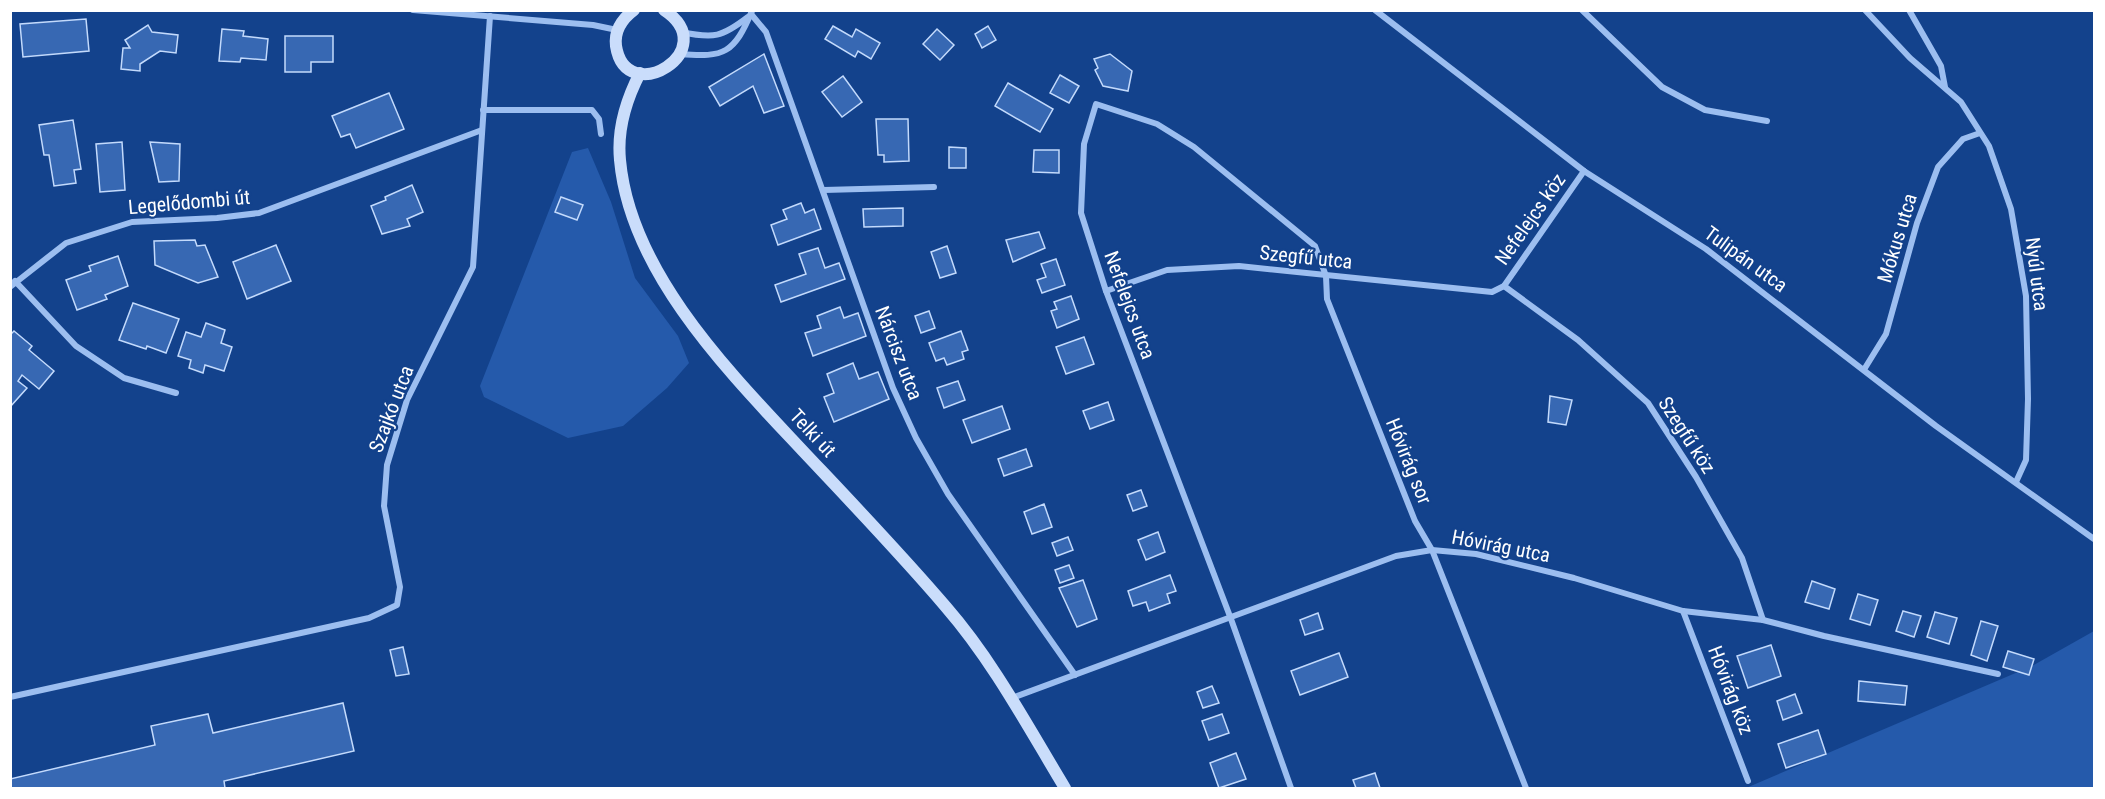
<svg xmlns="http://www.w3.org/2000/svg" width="2105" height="799" viewBox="0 0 2105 799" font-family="'Roboto Condensed',sans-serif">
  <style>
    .green { fill: #255aab }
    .building { fill: #3768b3; stroke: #c3dafc; stroke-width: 1.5 }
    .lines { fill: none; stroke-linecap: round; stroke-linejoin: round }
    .minor { stroke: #9cbef0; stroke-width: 6 }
    .secondary { stroke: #caddfb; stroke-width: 12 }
    .labels { text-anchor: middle; stroke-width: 4.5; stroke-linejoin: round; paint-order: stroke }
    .street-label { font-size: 20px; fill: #fff; stroke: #13428c }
  </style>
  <rect width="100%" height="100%" fill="#13428c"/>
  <!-- green -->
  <g class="green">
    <path d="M588,148L611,202L635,278L678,336L689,363L667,388L623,426L568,438L484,397L480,386L572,152Z"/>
    <path d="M2094,631V788H1746L2032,666Z"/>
  </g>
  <!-- building -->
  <g class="building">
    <path d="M86,19L89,51L23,57L20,24Z"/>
    <path d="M148,25L152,32L178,35L176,53L160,51L140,64V71L121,69L123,48H130L125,40Z"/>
    <path d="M833,26L852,37L856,29L880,43L871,59L858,51L855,57L825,39Z"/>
    <path d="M988,26L996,40L982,48L975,34Z"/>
    <path d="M222,29L244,31L243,36L268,39L266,60L241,58L240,62L219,61Z"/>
    <path d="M937,29L954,45L940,60L923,44Z"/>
    <path d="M285,36H333V62H311V72H285Z"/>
    <path d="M764,54L784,106L764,113L753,86L720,106L709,87Z"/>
    <path d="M1110,54L1132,71L1128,91L1103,86L1095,70L1098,68L1094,59Z"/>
    <path d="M1060,75L1079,86L1069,103L1050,93Z"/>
    <path d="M843,76L862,102L842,117L822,92Z"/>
    <path d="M1008,83L1053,109L1040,132L995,106Z"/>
    <path d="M389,93L404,129L356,148L350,134L341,137L332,116Z"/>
    <path d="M876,119H908L909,161L884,162V155H878Z"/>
    <path d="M73,120L81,169L74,170L76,183L54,186L49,155H44L39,125Z"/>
    <path d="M122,142L125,190L100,192L96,144Z"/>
    <path d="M150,142L180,144L179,181L159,182Z"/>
    <path d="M949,147L966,148V168H949Z"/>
    <path d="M1034,150H1059V173L1033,172Z"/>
    <path d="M412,185L423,212L407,219L410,226L382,234L371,206L386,200L385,197Z"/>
    <path d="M561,197L583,205L577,220L555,212Z"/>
    <path d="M801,203L805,213L814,209L821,229L778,245L771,225L787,219L783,210Z"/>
    <path d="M903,208V226L864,227L863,209Z"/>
    <path d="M1039,232L1045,248L1013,262L1006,240Z"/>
    <path d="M195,240L197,246L205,245L218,277L198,283L155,265L154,241Z"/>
    <path d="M276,245L291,281L247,299L233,262Z"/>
    <path d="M947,246L956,273L940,278L931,252Z"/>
    <path d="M818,248L825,268L839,263L845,279L781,302L775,285L806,274L799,254Z"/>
    <path d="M118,256L128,286L105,295L107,299L77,310L66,280L91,271L89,266Z"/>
    <path d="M1056,259L1065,285L1042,293L1037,280L1046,277L1041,264Z"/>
    <path d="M1071,296L1079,319L1057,328L1051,311L1057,309L1054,302Z"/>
    <path d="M133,303L179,319L166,353L147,346L146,349L119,340Z"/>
    <path d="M840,307L844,318L858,313L866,336L813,356L805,333L821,328L817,316Z"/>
    <path d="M929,311L935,328L921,333L915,316Z"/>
    <path d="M206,323L225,330L221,343L232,347L224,371L205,365L203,373L189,368L191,360L178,356L186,332L201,337Z"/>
    <path d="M14,331L32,346L29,350L54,371L39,389L22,375L18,381L27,388L10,407V335Z"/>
    <path d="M961,331L968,350L962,352L964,359L947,365L944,358L936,361L929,343Z"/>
    <path d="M1084,337L1094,364L1066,374L1056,347Z"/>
    <path d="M853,363L859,379L878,372L889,399L834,422L824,397L834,393L827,374Z"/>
    <path d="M958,381L965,400L944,408L937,388Z"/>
    <path d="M1550,396L1572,400L1566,425L1548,422Z"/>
    <path d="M1108,402L1114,420L1090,429L1083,411Z"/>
    <path d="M1002,406L1010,429L972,443L963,420Z"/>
    <path d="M1026,449L1032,466L1004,476L998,459Z"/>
    <path d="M1141,490L1147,506L1133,511L1127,495Z"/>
    <path d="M1044,504L1052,527L1032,534L1024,512Z"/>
    <path d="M1158,532L1165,552L1146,560L1138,540Z"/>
    <path d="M1068,537L1073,550L1057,556L1052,543Z"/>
    <path d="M1069,565L1074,578L1060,583L1055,570Z"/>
    <path d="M1170,575L1176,591L1167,594L1170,603L1149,611L1146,602L1133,606L1128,591Z"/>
    <path d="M1083,580L1097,619L1077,627L1059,588Z"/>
    <path d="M1812,581L1835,589L1829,609L1805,602Z"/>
    <path d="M1858,594L1878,600L1870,625L1850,619Z"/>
    <path d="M1903,611L1921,616L1914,637L1896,631Z"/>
    <path d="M1935,612L1957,618L1949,644L1927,637Z"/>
    <path d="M1318,613L1323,629L1305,635L1300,620Z"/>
    <path d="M1981,621L1998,626L1987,661L1971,655Z"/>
    <path d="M1771,645L1781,676L1748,688L1737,656Z"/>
    <path d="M403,647L409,674L396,676L390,650Z"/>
    <path d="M2008,651L2034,659L2029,675L2003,667Z"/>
    <path d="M1339,653L1348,677L1300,695L1291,671Z"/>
    <path d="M1859,681L1907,686L1905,705L1858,701Z"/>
    <path d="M1212,686L1219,703L1203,708L1197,692Z"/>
    <path d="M1795,694L1802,713L1783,720L1777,701Z"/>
    <path d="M343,703L354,751L224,781L225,788H10V779L155,745L151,726L208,714L213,733Z"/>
    <path d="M1222,714L1229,733L1209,740L1202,721Z"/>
    <path d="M1818,730L1826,754L1786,768L1778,744Z"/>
    <path d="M1236,753L1246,779L1219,788L1210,763Z"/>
    <path d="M1375,773L1380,788H1356L1353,780Z"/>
  </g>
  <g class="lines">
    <!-- minor -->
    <g class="minor">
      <path d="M413,10L593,25L617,30"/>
      <path d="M1375,10L1584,171L1706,249L1936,426L2094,539"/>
      <path d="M1582,10L1662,87L1705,110L1767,121"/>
      <path d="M1865,10L1910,58L1961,102L1989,146L2011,209L2026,296L2028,399L2026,460L2016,482"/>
      <path d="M1909,10L1941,66L1945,87"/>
      <path d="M751,14L766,32L893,388L916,438L948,494L1075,675"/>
      <path d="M681,32C714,39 722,37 748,17"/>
      <path d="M680,54C725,58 734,53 752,11"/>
      <path d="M483,110H592L599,119L601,134"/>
      <path d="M824,190L934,187"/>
      <path d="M15,281L76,346L124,378L176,393"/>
      <path d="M1504,286L1578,340L1648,403L1696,477L1742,558L1763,620"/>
      <path d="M10,287L66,243L132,222L217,218L259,213L482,130"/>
      <path d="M1106,291L1167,270L1239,266L1492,292L1504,286L1584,171"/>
      <path d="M1865,368L1886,334L1917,223L1938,167L1963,139L1980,133"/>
      <path d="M1683,611L1748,781"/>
      <path d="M10,697L369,618L397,605L400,587L384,506L387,465L407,400L473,267L490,16"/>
      <path d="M1012,698L1396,556L1432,550L1476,554L1574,578L1683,611L1763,620L1824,636L1998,674"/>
      <path d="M1291,788L1231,619L1106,291L1081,213L1084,144L1096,104L1157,124L1194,147L1315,246L1326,276L1327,299L1415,521L1432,550L1526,788"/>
    </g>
    <!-- secondary -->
    <g class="secondary">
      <path d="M634,10C622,19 614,30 616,46C626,110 725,50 664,10"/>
      <path d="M640,73C626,100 617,129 620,160C630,272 729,372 802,450C851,502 900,553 946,607C993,661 1028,727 1065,788"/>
    </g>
  </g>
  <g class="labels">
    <!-- street labels -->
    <g class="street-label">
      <text transform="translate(189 202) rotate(-5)" y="7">Legelődombi út</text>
      <text transform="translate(1530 219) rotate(-55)" y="7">Nefelejcs köz</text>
      <text transform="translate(1897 238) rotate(-73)" y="7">Mókus utca</text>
      <text transform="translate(1306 257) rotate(6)" y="7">Szegfű utca</text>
      <text transform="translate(1746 259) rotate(36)" y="7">Tulipán utca</text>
      <text transform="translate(2037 274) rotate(83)" y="7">Nyúl utca</text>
      <text transform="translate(1130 305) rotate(70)" y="7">Nefelejcs utca</text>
      <text transform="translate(899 353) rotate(69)" y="7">Nárcisz utca</text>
      <text transform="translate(391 409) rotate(-69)" y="7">Szajkó utca</text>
      <text transform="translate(813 433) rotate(47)" y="7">Telki út</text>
      <text transform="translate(1687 435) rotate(57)" y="7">Szegfű köz</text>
      <text transform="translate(1409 461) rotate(68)" y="7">Hóvirág sor</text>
      <text transform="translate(1501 546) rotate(11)" y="7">Hóvirág utca</text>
      <text transform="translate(1731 690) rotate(69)" y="7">Hóvirág köz</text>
    </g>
  </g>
  <!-- border -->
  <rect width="2105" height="799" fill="none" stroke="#ffffff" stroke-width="24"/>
</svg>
